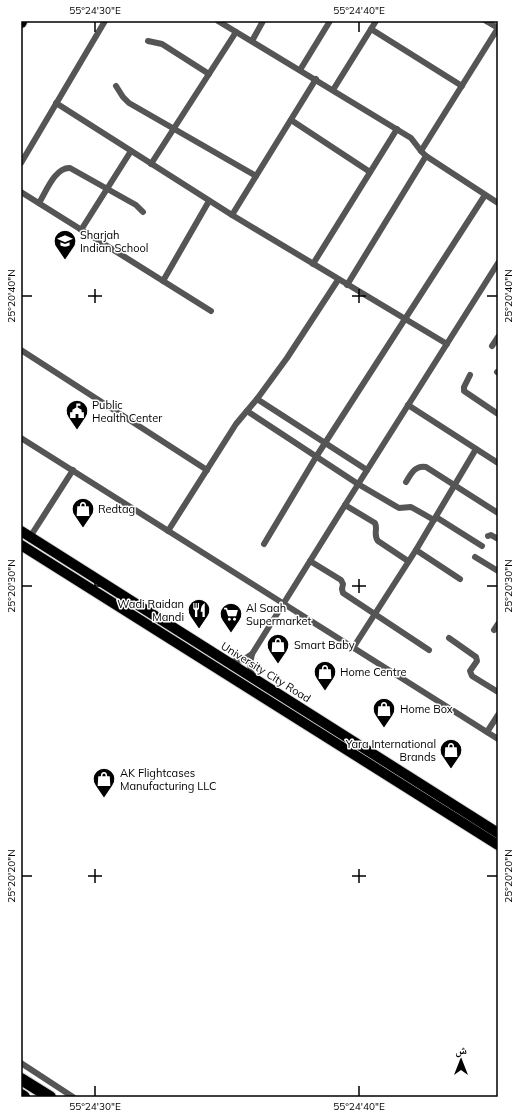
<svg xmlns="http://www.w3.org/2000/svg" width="519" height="1118" viewBox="0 0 519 1118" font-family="Mulish,'Noto Naskh Arabic',sans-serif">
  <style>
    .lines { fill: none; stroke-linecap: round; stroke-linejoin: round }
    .primary-casing { stroke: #dbdbdb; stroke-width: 12 }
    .highway-casing { stroke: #dbdbdb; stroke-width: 14 }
    .street { stroke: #555; stroke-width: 6 }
    .primary { stroke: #000; stroke-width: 10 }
    .highway { stroke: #000; stroke-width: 12 }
    .ticks { fill: none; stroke: #000; stroke-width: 1.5 }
    .labels { text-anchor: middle; stroke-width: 3; stroke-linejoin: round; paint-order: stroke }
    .poi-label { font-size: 11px; fill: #000; stroke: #fff; text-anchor: start }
    .street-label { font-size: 11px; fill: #000; stroke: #fff }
    .neatline { fill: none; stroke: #000; stroke-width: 1.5 }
    .ticks-label { font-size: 10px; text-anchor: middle; fill: #000 }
  </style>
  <rect width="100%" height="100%" fill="#fff"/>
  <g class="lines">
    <!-- primary casing -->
    <g class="primary-casing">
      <g id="primary">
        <path d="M21,531L498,833"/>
        <path d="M21,545L498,845"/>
      </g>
    </g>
    <!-- highway casing -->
    <g class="highway-casing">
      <g id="highway">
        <path d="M21,22V21"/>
        <path d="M21,1079L50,1097"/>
        <path d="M21,1095L24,1097"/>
      </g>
    </g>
    <!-- street -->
    <g class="street">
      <path d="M218,21L411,138L421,151L426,156L498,203"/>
      <path d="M486,21L498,28"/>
      <path d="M371,29L462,86"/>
      <path d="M148,41L162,44L209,74"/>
      <path d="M252,41L263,21"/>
      <path d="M300,70L330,21"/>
      <path d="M116,86L123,97L129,103L256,176"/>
      <path d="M333,90L376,21"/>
      <path d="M56,103L232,215L447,344"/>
      <path d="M291,120L370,172"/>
      <path d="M421,151L498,28"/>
      <path d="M21,163L105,21"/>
      <path d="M151,164L236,32"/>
      <path d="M21,192L211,311"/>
      <path d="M39,203C46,192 55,167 70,168L136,205L143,212"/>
      <path d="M232,215L316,79"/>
      <path d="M81,230L131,151"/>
      <path d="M313,264L397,129"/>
      <path d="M163,281L209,201"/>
      <path d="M347,285L426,156"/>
      <path d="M492,346L498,337"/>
      <path d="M21,350L207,470"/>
      <path d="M497,372L498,373"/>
      <path d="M470,375L464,387V391L498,414"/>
      <path d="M257,399L367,470"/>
      <path d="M408,405L498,463"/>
      <path d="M247,411L358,484L399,508L411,507L434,520"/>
      <path d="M21,438L498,739"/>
      <path d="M406,482C411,474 415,465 426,467L498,513"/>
      <path d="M345,505L375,523C378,529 373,535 378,541L408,561"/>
      <path d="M436,517L482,546"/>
      <path d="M168,531L236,424L257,399L287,358L338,280"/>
      <path d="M488,536L491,535L498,539"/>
      <path d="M30,537L73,470"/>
      <path d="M264,544L316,457L485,195"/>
      <path d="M416,550L460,579"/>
      <path d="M475,557L498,571"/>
      <path d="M310,561L341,580L343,584L342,589L343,593L429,650"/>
      <path d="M494,630L498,624"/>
      <path d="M449,638L476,657L477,661L470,671L472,676L498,692"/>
      <path d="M353,648L416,550L476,449"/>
      <path d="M230,662L243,660L252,654"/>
      <path d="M252,678L250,664L252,654L345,505L498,263"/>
      <path d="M487,732L498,715"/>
      <path d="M21,1063L73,1097"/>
    </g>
    <!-- primary -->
    <use href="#primary" class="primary"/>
    <!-- highway -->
    <use href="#highway" class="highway"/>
  </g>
  <!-- ticks -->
  <path class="ticks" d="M95,22V32M359,22V32M95,289V303M359,289V303M22,296H32M88,296H102M352,296H366M487,296H497M95,579V593M359,579V593M22,586H32M88,586H102M352,586H366M487,586H497M95,869V883M359,869V883M22,876H32M88,876H102M352,876H366M487,876H497M95,1086V1096M359,1086V1096"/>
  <!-- icons -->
  <defs>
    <g id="school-pin" transform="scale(1.15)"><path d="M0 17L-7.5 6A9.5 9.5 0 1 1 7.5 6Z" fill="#000" stroke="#fff"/><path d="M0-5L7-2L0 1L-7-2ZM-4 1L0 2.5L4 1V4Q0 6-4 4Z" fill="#fff"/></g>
    <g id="civic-pin" transform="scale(1.15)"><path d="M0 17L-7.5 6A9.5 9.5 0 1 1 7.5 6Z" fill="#000" stroke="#fff"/><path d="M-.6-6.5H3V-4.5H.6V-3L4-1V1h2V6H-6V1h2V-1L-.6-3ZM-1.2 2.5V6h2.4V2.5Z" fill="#fff"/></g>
    <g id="shop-pin" transform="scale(1.15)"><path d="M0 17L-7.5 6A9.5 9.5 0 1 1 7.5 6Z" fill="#000" stroke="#fff"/><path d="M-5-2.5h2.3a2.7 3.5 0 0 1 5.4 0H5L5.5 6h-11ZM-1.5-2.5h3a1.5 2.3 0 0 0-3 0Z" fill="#fff"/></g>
    <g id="restaurant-pin" transform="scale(1.15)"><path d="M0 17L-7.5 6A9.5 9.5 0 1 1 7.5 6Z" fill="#000" stroke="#fff"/><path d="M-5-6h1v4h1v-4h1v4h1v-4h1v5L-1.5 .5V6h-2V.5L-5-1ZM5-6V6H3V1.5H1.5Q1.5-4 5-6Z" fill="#fff"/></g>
    <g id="supermarket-pin" transform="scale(1.15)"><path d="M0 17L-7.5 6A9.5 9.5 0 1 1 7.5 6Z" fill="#000" stroke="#fff"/><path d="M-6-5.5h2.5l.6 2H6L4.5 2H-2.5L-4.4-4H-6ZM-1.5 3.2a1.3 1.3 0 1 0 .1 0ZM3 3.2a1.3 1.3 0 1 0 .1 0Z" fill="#fff"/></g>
  </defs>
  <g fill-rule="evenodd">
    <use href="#school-pin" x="65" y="241"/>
    <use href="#civic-pin" x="77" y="411"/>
    <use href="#shop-pin" x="83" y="509"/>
    <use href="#restaurant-pin" x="199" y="610"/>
    <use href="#supermarket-pin" x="231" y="614"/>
    <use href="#shop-pin" x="278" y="645"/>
    <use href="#shop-pin" x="325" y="672"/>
    <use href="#shop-pin" x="384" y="709"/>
    <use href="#shop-pin" x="451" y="750"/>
    <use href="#shop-pin" x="104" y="779"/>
  </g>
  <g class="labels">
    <!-- poi labels -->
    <g class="poi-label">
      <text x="80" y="239">Sharjah<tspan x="80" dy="13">Indian School</tspan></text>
      <text x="92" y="409">Public<tspan x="92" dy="13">Health Center</tspan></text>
      <text x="98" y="513">Redtag</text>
      <text x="184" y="608" text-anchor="end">Wadi Raidan<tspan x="184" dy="13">Mandi</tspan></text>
      <text x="246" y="612">Al Saah<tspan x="246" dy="13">Supermarket</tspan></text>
      <text x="294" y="649">Smart Baby</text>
      <text x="340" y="676">Home Centre</text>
      <text x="400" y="713">Home Box</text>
      <text x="436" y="748" text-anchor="end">Yara International<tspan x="436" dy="13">Brands</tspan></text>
      <text x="120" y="777">AK Flightcases<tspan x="120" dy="13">Manufacturing LLC</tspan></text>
    </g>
    <!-- street labels -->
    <g class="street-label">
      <text transform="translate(266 672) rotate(32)" y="4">University City Road</text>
    </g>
  </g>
  <!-- border -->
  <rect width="519" height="1118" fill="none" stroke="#ffffff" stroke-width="44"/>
  <!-- north arrow -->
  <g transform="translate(461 1060)" stroke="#ffffff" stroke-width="3" paint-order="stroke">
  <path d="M0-3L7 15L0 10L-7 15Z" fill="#000000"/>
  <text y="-6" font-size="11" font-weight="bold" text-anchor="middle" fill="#000000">ش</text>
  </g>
  <rect x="22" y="22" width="475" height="1074" class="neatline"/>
  <g class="ticks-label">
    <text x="95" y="14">55°24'30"E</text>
    <text x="359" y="14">55°24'40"E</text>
    <text transform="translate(11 296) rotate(-90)" y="4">25°20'40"N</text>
    <text transform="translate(508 296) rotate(-90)" y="4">25°20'40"N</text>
    <text transform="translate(11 586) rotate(-90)" y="4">25°20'30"N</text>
    <text transform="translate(508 586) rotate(-90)" y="4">25°20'30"N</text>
    <text transform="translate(11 876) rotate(-90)" y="4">25°20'20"N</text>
    <text transform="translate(508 876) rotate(-90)" y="4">25°20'20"N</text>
    <text x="95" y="1110">55°24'30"E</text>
    <text x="359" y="1110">55°24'40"E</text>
  </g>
</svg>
